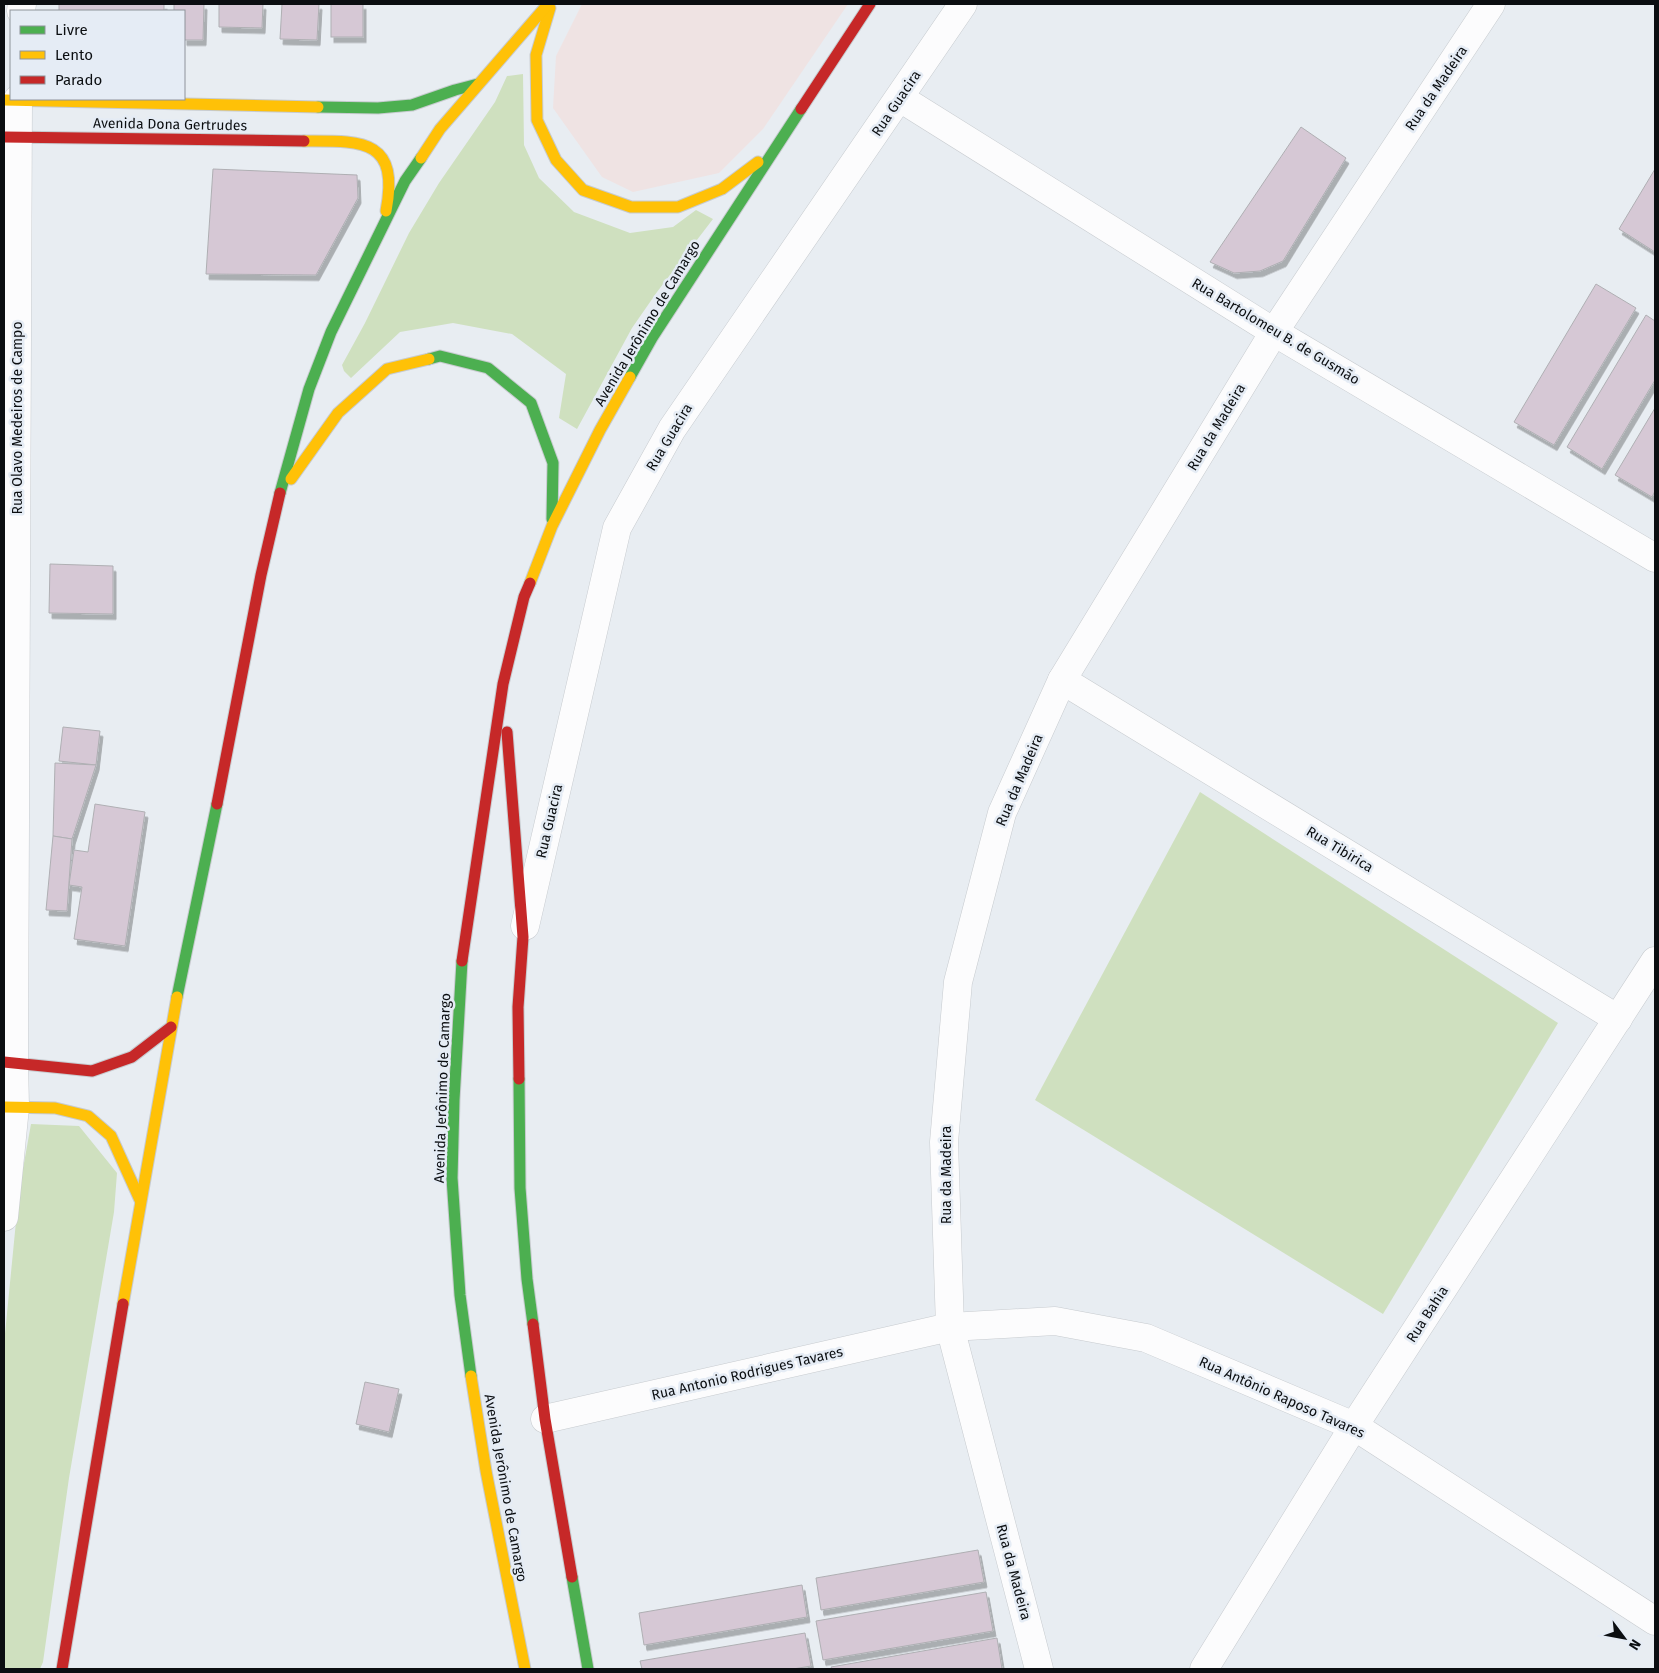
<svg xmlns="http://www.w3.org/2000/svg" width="1659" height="1673" viewBox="0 0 1659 1673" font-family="'Fira Sans',sans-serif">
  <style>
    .commercial { fill: #efe3e3 }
    .green { fill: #cfe0bf }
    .building { fill: #d6c8d5; stroke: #afafb3; filter: url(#shadow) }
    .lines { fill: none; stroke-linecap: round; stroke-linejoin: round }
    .street-casing { stroke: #c7cbcf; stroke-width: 29 }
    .fast-casing { stroke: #c7cbcf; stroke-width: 13 }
    .slow-casing { stroke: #c7cbcf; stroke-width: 13 }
    .jam-casing { stroke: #c7cbcf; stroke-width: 13 }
    .street { stroke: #fcfcfd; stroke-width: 28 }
    .fast { stroke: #4caf50; stroke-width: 11 }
    .slow { stroke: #ffc107; stroke-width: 11 }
    .jam { stroke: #c62828; stroke-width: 11 }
    .labels { text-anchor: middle; stroke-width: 5; stroke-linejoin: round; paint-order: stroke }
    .street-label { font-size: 14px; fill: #0b0e11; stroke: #e5ecf5 }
  </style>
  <defs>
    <filter id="shadow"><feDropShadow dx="3" dy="5.5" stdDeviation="0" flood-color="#0004"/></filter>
  </defs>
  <rect width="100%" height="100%" fill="#e8edf2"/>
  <!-- commercial -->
  <path class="commercial" d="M582,4H848L763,129L719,173L633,192L602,177L553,108L556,56Z"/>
  <!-- green -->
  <g class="green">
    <path d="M523,74L524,145L539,178L574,212L630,233L673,227L696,210L713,219L657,292L632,328L577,429L559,418L566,374L512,334L453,323L400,332L351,378L344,371L342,365L365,323L409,233L439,183L495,102L507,76Z"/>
    <path d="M1200,792L1558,1023L1383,1314L1035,1100Z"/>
    <path d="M31,1124L79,1126L117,1173L114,1212L69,1478L43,1662L40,1669H4V1344L19,1191Z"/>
  </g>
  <!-- building -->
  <g class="building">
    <rect x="59" y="4" width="105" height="7"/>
    <path d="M174,4H204L203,40H184V11H174Z"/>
    <path d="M219,4H263L262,28L219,27Z"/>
    <path d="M282,4H319L317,40L280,39Z"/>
    <rect x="331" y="4" width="32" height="33"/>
    <path d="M1301,127L1346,158L1283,261L1260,271L1234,273L1210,262Z"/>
    <path d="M213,169L357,175L358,198L316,275L206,274Z"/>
    <path d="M1655,169V252L1619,229Z"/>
    <path d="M1596,284L1636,308L1554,445L1514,422Z"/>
    <path d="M1646,315L1655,321V380L1602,469L1567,447Z"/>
    <path d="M1655,408V491L1652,497L1615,475Z"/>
    <path d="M50,564L113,566V614L49,613Z"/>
    <path d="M63,727L100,731L96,765L59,761Z"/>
    <path d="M55,763L96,765L72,839L53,836Z"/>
    <path d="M95,804L145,812L125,946L74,939L82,887L69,885L74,850L88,852Z"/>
    <path d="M53,836L72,839L67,911L46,910Z"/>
    <path d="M365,1382L399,1389L389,1432L356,1424Z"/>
    <path d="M978,1550L984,1582L821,1610L816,1578Z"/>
    <path d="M802,1585L807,1617L644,1645L639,1613Z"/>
    <path d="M986,1592L993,1631L823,1660L816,1621Z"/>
    <path d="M805,1633L811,1666L793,1669H642L640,1661Z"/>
    <path d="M997,1638L1002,1669H832L831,1667Z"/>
  </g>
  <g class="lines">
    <!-- street casing -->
    <g class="street-casing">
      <g id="street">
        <path d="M21,11L22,4"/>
        <path d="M900,98L1274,332L1655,558"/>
        <path d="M1062,680L1618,1019"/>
        <path d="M525,926L617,528L672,429L963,4"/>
        <path d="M4,1217L15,1107L14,1062L18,99"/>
        <path d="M545,1419L950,1327L1055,1321L1146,1338L1354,1426L1655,1621"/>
        <path d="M1039,1669L950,1327L944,1142L958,982L1002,813L1062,680L1274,332L1491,4"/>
        <path d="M1204,1669L1354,1426L1655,961"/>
      </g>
    </g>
    <!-- fast casing -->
    <g class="fast-casing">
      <g id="fast">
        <path d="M318,107L378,108L412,105L455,90L478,84"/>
        <path d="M429,359L440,356L488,368L531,403L553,463L552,519"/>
        <path d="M630,377L652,338L801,109"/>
        <path d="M280,493L309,389L331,332L405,181L421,158"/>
        <path d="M462,961L454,1100L452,1178L460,1295L471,1376"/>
        <path d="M177,997L217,804"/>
        <path d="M519,1079L520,1188L527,1279L533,1324"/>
        <path d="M572,1577L588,1669"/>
      </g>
    </g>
    <!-- slow casing -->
    <g class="slow-casing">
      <g id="slow">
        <path d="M550,8L536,55L537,120L556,160L583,190L631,207H678L722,189L758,162"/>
        <path d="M4,100L318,107"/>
        <path d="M304,141C361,141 400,138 386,211"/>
        <path d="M421,158L440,129L548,4"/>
        <path d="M291,479L338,413L387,369L429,359"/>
        <path d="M530,583L552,526L600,430L630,377"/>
        <path d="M4,1107L55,1108L88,1116L111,1136L140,1200"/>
        <path d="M123,1304L177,997"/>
        <path d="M471,1376L486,1471L525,1669"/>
      </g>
    </g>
    <!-- jam casing -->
    <g class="jam-casing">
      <g id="jam">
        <path d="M801,109L870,4"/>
        <path d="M4,137L304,141"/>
        <path d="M507,732L523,937L518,1007L519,1079"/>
        <path d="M217,804L261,575L280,493"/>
        <path d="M462,961L503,684L524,597L530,583"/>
        <path d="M4,1062L92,1071L132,1057L171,1027"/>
        <path d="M533,1324L545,1419L572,1577"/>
        <path d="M62,1669L123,1304"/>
      </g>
    </g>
    <!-- street -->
    <use href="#street" class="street"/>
    <!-- fast -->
    <use href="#fast" class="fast"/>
    <!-- slow -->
    <use href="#slow" class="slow"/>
    <!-- jam -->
    <use href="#jam" class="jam"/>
  </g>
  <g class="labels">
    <!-- street labels -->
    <g class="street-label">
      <text transform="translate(1436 88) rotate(-56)" y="5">Rua da Madeira</text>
      <text transform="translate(896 103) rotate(-56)" y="5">Rua Guacira</text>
      <text transform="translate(170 124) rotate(1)" y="5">Avenida Dona Gertrudes</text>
      <text transform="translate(647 323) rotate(-59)" y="5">Avenida Jerônimo de Camargo</text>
      <text transform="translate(1276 331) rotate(31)" y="5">Rua Bartolomeu B. de Gusmão</text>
      <text transform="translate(17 418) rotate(-90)" y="5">Rua Olavo Medeiros de Campo</text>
      <text transform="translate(1216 427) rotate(-59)" y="5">Rua da Madeira</text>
      <text transform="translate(669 437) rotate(-59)" y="5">Rua Guacira</text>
      <text transform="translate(1019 780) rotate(-67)" y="5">Rua da Madeira</text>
      <text transform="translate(549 821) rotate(-77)" y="5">Rua Guacira</text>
      <text transform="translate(1340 849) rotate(31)" y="5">Rua Tibirica</text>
      <text transform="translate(442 1088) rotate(-88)" y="5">Avenida Jerônimo de Camargo</text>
      <text transform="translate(946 1175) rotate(-90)" y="5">Rua da Madeira</text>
      <text transform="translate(1427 1314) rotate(-57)" y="5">Rua Bahia</text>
      <text transform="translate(747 1373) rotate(-13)" y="5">Rua Antonio Rodrigues Tavares</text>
      <text transform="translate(1282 1397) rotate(24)" y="5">Rua Antônio Raposo Tavares</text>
      <text transform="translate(506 1488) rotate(80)" y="5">Avenida Jerônimo de Camargo</text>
      <text transform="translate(1014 1572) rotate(75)" y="5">Rua da Madeira</text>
    </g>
  </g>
  <!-- border -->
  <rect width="1659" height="1673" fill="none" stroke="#0b0e11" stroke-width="10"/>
  <!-- legend -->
  <rect x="10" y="10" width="175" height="90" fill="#e5ecf5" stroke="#8e939a"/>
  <rect x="20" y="26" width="25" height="8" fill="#4caf50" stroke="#8e939a"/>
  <text x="55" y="35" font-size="15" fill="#0b0e11">Livre</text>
  <rect x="20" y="51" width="25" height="8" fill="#ffc107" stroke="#8e939a"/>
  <text x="55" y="60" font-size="15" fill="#0b0e11">Lento</text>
  <rect x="20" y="76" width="25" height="8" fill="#c62828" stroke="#8e939a"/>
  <text x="55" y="85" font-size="15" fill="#0b0e11">Parado</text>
  <!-- north arrow -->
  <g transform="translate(1624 1638) rotate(122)" stroke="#e5ecf5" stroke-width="4" paint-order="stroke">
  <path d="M0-4L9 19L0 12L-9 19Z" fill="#0b0e11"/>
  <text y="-8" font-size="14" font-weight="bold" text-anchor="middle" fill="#0b0e11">N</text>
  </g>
</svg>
